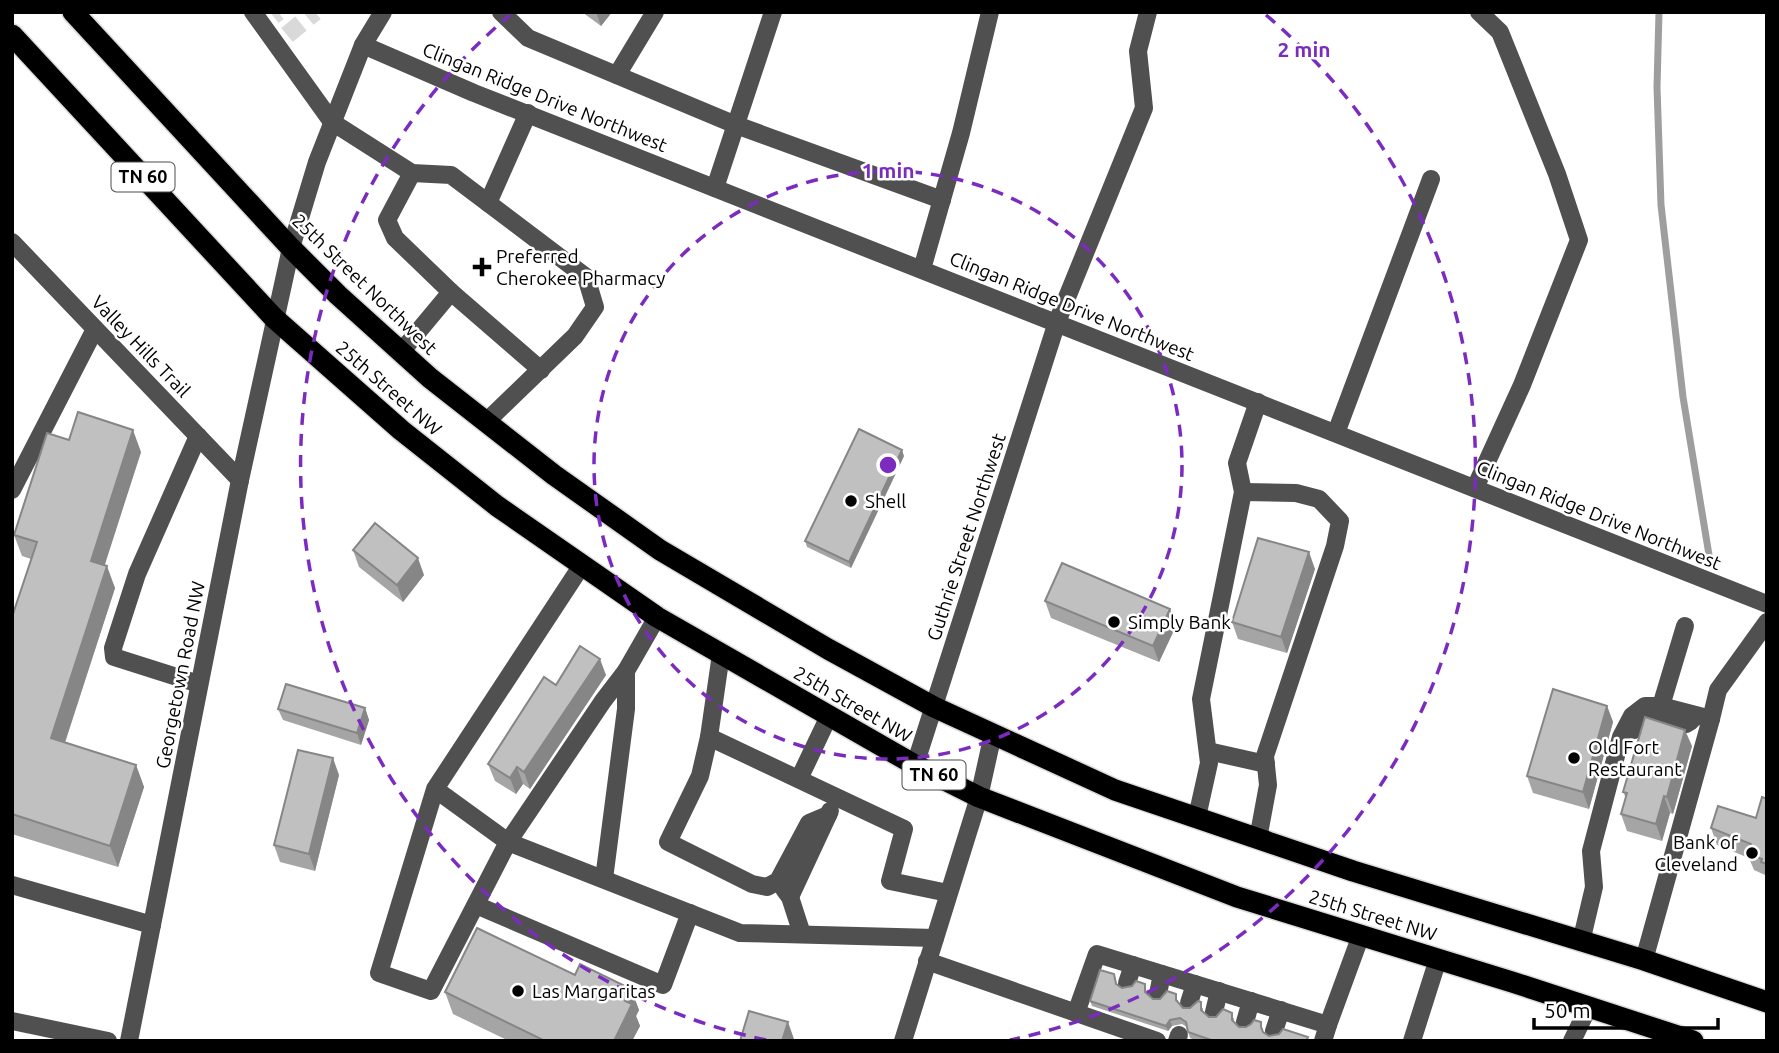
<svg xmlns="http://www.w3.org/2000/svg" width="1779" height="1053" viewBox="0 0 1779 1053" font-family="Ubuntu,sans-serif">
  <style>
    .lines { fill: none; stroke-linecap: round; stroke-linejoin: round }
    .stream { stroke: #9e9e9e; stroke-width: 7 }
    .minor-tunnel { stroke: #d9d9d9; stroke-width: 18; stroke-dasharray: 18 9; stroke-linecap: butt }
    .highway-casing { stroke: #dbdbdb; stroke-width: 24 }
    .minor { stroke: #505050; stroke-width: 18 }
    .highway { stroke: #000; stroke-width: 21 }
    .wall { fill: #a5a5a5 }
    .shaded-wall { fill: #868686 }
    .building { fill: #c0c0c0; stroke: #868686; stroke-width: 2 }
    .ring { fill: none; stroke: #7b2cbf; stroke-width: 3.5; stroke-dasharray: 12 9 }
    .poi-dot { fill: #000; stroke: #fff; stroke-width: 2.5 }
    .labels { text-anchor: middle; stroke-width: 5; stroke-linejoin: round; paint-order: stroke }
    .shield { fill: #fff; stroke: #4c4c4c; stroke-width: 2 }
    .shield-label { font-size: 18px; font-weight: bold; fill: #000 }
    .street-label { font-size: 19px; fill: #000; stroke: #fff }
    .poi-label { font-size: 19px; fill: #000; stroke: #fff; text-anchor: start }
    .centre { fill: #7b2cbf; stroke: #fff; stroke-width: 3.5 }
    .ring-label { font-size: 21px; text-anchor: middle; font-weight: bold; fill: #7b2cbf; stroke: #fff; stroke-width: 5; stroke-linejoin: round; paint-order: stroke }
  </style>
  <rect width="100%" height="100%" fill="#fff"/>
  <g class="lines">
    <!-- stream -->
    <path class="stream" d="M1659,12L1657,87L1661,205L1683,397L1710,561"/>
    <!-- minor-tunnel -->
    <g class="minor-tunnel">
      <path d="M273,16L278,12"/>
      <path d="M287,35L315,12"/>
    </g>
    <!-- highway casing -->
    <g class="highway-casing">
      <g id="highway">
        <path d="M73,12L291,248L338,295L430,378L554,475L660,550L828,649L934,707L1115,790L1353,871L1644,960L1767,1002"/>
        <path d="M12,35L274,318L401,430L497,506L657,617L915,765L979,797L1237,897L1512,982L1693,1041"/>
      </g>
    </g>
    <!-- minor -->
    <g class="minor">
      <path d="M253,12L332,122L412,173L451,175L586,277L595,307L575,336L486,422"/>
      <path d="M501,12L528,38L736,125L942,200"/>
      <path d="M363,45L474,93L1767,604"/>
      <path d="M617,75L655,12"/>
      <path d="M412,173L387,220L395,238L451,292L541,370"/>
      <path d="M715,188L773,12"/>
      <path d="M488,203L528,113"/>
      <path d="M12,242L240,480"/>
      <path d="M922,269L961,133L990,12"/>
      <path d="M401,352L451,292"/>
      <path d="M1336,433L1431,179"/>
      <path d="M198,436L137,574L113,648L114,657L199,684"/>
      <path d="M1475,488L1522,385L1579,240L1557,174L1500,32L1479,12"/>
      <path d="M12,490L95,329"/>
      <path d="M1243,492L1296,493L1319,499L1340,521L1335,546L1265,756L1268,785L1258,839"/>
      <path d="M721,654L709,737L700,776L668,842L752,884L767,887L778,881L809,823L828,815"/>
      <path d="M626,671L603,701L508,842L740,933L935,938"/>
      <path d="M1661,706L1685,626"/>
      <path d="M1634,730L1638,723C1655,717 1669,720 1686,724L1691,721"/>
      <path d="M709,737L904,829L890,881L948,893"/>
      <path d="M1208,751L1266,764"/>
      <path d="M915,765L1057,322L1144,108L1138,51L1148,12"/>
      <path d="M799,779L829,716"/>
      <path d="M435,789L508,842L431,991L379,973L435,789L582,565"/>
      <path d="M1197,817L1209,763L1201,699L1243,492L1237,463L1258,402"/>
      <path d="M604,879L626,709V671L657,617"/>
      <path d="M12,885L152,925"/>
      <path d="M784,889L790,897L802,934"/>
      <path d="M790,897L830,811"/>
      <path d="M476,905L663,985L690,913"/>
      <path d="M1581,942L1594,887L1591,851L1621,737L1632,716L1645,706H1661L1711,719"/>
      <path d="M1644,960L1711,719L1718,690L1767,622"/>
      <path d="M927,961L1157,1041"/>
      <path d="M1127,983L1133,965"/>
      <path d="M1158,994L1162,974"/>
      <path d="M1189,1003L1195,984"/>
      <path d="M1214,1012L1219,991"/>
      <path d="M1076,1013L1097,954L1328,1025L1323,1041"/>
      <path d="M12,1021L108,1041"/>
      <path d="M1245,1022L1251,1001"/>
      <path d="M1328,1025L1361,935"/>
      <path d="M1274,1031L1281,1010"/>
      <path d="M129,1041L240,480L291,248L317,162L363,45L383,12"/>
      <path d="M903,1041L979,797L993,734"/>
      <path d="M1177,1041L1179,1035"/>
      <path d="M1412,1041L1438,959"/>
      <path d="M1572,1041L1589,1006"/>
    </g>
    <!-- highway -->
    <use href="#highway" class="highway"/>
  </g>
  <!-- wall -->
  <g class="wall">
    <path d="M582,12H612L601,26Z"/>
    <path d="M141,452L104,565L115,588L65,743L136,765L144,787L118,867L12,834V617L31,559L22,556L14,535Z"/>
    <path d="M904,456L851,568L807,547L805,541Z"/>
    <path d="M353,550L424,575L403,602L359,567Z"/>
    <path d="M1315,569L1287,653L1238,639L1232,622Z"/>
    <path d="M1045,601L1176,626L1159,662L1051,618Z"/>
    <path d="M606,675L530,789L523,784L516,794L495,781L488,764L556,685Z"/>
    <path d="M1607,706L1613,722L1589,809L1533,793L1527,776Z"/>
    <path d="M365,708L369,720L361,745L283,720L278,709Z"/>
    <path d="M1692,746L1673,814L1670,813L1662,841L1627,831L1621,814L1626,798L1623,792Z"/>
    <path d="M339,775L315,871L280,862L274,845Z"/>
    <path d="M1767,799V879L1765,875L1754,870L1749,858L1717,845L1711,828L1756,818Z"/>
    <path d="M575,975L631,989L639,1010L636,1016L640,1026L632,1041H509L453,1014L445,992Z"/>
    <path d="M1116,980L1117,985L1122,988L1145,984L1147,994L1153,999L1178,1000V1003L1183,1008H1203V1012L1209,1017L1234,1018V1022L1239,1027L1263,1028V1032L1269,1036L1309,1041H1198L1190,1038L1187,1027L1182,1024L1172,1026L1168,1031L1092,1006L1090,1001Z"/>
  </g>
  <!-- shaded-wall -->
  <g class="shaded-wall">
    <path d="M596,12H612L601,26Z"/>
    <path d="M133,430L141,452L99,583L91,561Z"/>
    <path d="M902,450L904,456L851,568L849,562Z"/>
    <path d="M1309,552L1315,569L1287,653L1281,637Z"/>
    <path d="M418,558L424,575L403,602L397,585Z"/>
    <path d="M107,566L115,588L59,760L51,738Z"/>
    <path d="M1170,609L1176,626L1159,662L1153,646Z"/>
    <path d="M600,659L606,675L530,789L524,772Z"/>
    <path d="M1607,706L1613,722L1589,809L1583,792Z"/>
    <path d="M365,708L369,720L361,745L357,733Z"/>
    <path d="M1685,730L1692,746L1673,814L1667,797Z"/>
    <path d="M333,758L339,775L315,871L309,854Z"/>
    <path d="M136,765L144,787L118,867L110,846Z"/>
    <path d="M517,767L523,784L516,794L510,778Z"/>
    <path d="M1664,796L1670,813L1662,841L1656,824Z"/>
    <path d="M631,989L639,1010L636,1016L640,1026L632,1041H614L625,1001Z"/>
    <path d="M1170,1020L1172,1026L1168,1031L1166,1026Z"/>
    <path d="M788,1022L794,1039L793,1041H782Z"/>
  </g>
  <!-- building -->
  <g class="building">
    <path d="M78,412L133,430L91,561L107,566L51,738L136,765L110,846L12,814V617L37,542L14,535L47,433L69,440Z"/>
    <path d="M859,429L902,450L849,562L805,541Z"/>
    <path d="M375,523L418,558L397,585L353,550Z"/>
    <path d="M1258,538L1309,552L1281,637L1232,622Z"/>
    <path d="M1062,563L1170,609L1153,646L1045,601Z"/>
    <path d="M580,646L600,659L524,772L517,767L510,778L488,764L544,677L556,685Z"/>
    <path d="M286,684L365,708L357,733L278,709Z"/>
    <path d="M1553,689L1607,706L1583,792L1527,776Z"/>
    <path d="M1645,717L1685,730L1667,797L1664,796L1656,824L1621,814L1627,793L1623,792Z"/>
    <path d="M298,750L333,758L309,854L274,845Z"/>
    <path d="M1762,797L1767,799V864L1761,862L1762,859L1748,853L1751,844L1711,828L1718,806L1756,818Z"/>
    <path d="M477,928L575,975L580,964L631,989L625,1001L632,1004L614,1041H545L445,992Z"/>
    <path d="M1100,970L1114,974L1116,984L1122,988L1132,986L1136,981L1145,984V992L1153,999H1160L1167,991L1176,994V1000L1183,1008H1190L1198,1001L1201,1002V1010L1209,1017H1216L1223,1009L1232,1013V1020L1239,1027H1246L1251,1024L1254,1020L1261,1022V1027L1263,1032L1269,1036L1279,1034L1283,1029L1308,1037L1306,1041H1214L1188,1032L1186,1022L1180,1018L1170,1020L1166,1026L1090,1001Z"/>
    <path d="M749,1011L788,1022L782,1041H740Z"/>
  </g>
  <!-- distance rings -->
  <g class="ring">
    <circle cx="888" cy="465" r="294"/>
    <path d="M766 1040A588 588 0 0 1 510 15M1266 15A588 588 0 0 1 1010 1040"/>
  </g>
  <!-- markers -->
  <g class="poi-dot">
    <path d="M478.5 256.5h7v7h7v7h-7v7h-7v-7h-7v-7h7z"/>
    <circle cx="851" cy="501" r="7"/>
    <circle cx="1114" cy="622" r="7"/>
    <circle cx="1574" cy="758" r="7"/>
    <circle cx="1752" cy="853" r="7"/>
    <circle cx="518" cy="991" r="7"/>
  </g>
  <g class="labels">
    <!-- shield labels -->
    <g class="shield">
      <rect x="111.5" y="162.5" width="63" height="29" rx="5"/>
      <rect x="902.5" y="760.5" width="63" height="29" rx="5"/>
    </g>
    <g class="shield-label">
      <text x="143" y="183">TN 60</text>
      <text x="934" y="781">TN 60</text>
    </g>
    <!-- street labels -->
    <g class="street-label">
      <text transform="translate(545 97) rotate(22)" y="7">Clingan Ridge Drive Northwest</text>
      <text transform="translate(365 284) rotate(44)" y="7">25th Street Northwest</text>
      <text transform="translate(1072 306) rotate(22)" y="7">Clingan Ridge Drive Northwest</text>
      <text transform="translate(141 346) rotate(46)" y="7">Valley Hills Trail</text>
      <text transform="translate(389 388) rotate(41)" y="7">25th Street NW</text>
      <text transform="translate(1599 515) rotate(22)" y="7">Clingan Ridge Drive Northwest</text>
      <text transform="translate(966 537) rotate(-72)" y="7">Guthrie Street Northwest</text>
      <text transform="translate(180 675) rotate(-79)" y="7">Georgetown Road NW</text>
      <text transform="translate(853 704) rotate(30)" y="7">25th Street NW</text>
      <text transform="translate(1373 915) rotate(17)" y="7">25th Street NW</text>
    </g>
    <!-- poi labels -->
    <g class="poi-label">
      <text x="496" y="263">Preferred<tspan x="496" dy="22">Cherokee Pharmacy</tspan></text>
      <text x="865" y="508">Shell</text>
      <text x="1128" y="629">Simply Bank</text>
      <text x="1588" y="754">Old Fort<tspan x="1588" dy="22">Restaurant</tspan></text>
      <text x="1738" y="849" text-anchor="end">Bank of<tspan x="1738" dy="22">Cleveland</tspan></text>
      <text x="532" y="998">Las Margaritas</text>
    </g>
  </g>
  <circle cx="888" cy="465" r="10" class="centre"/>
  <g class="ring-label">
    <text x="1304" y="57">2 min</text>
    <text x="888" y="178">1 min</text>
  </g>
  <!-- border -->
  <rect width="1779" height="1053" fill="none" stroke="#000000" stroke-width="28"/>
  <!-- scale -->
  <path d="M1534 1018v10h184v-10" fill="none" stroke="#000000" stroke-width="3.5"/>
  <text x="1544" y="1018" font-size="21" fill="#000000" stroke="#ffffff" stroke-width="5" paint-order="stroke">50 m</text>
</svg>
